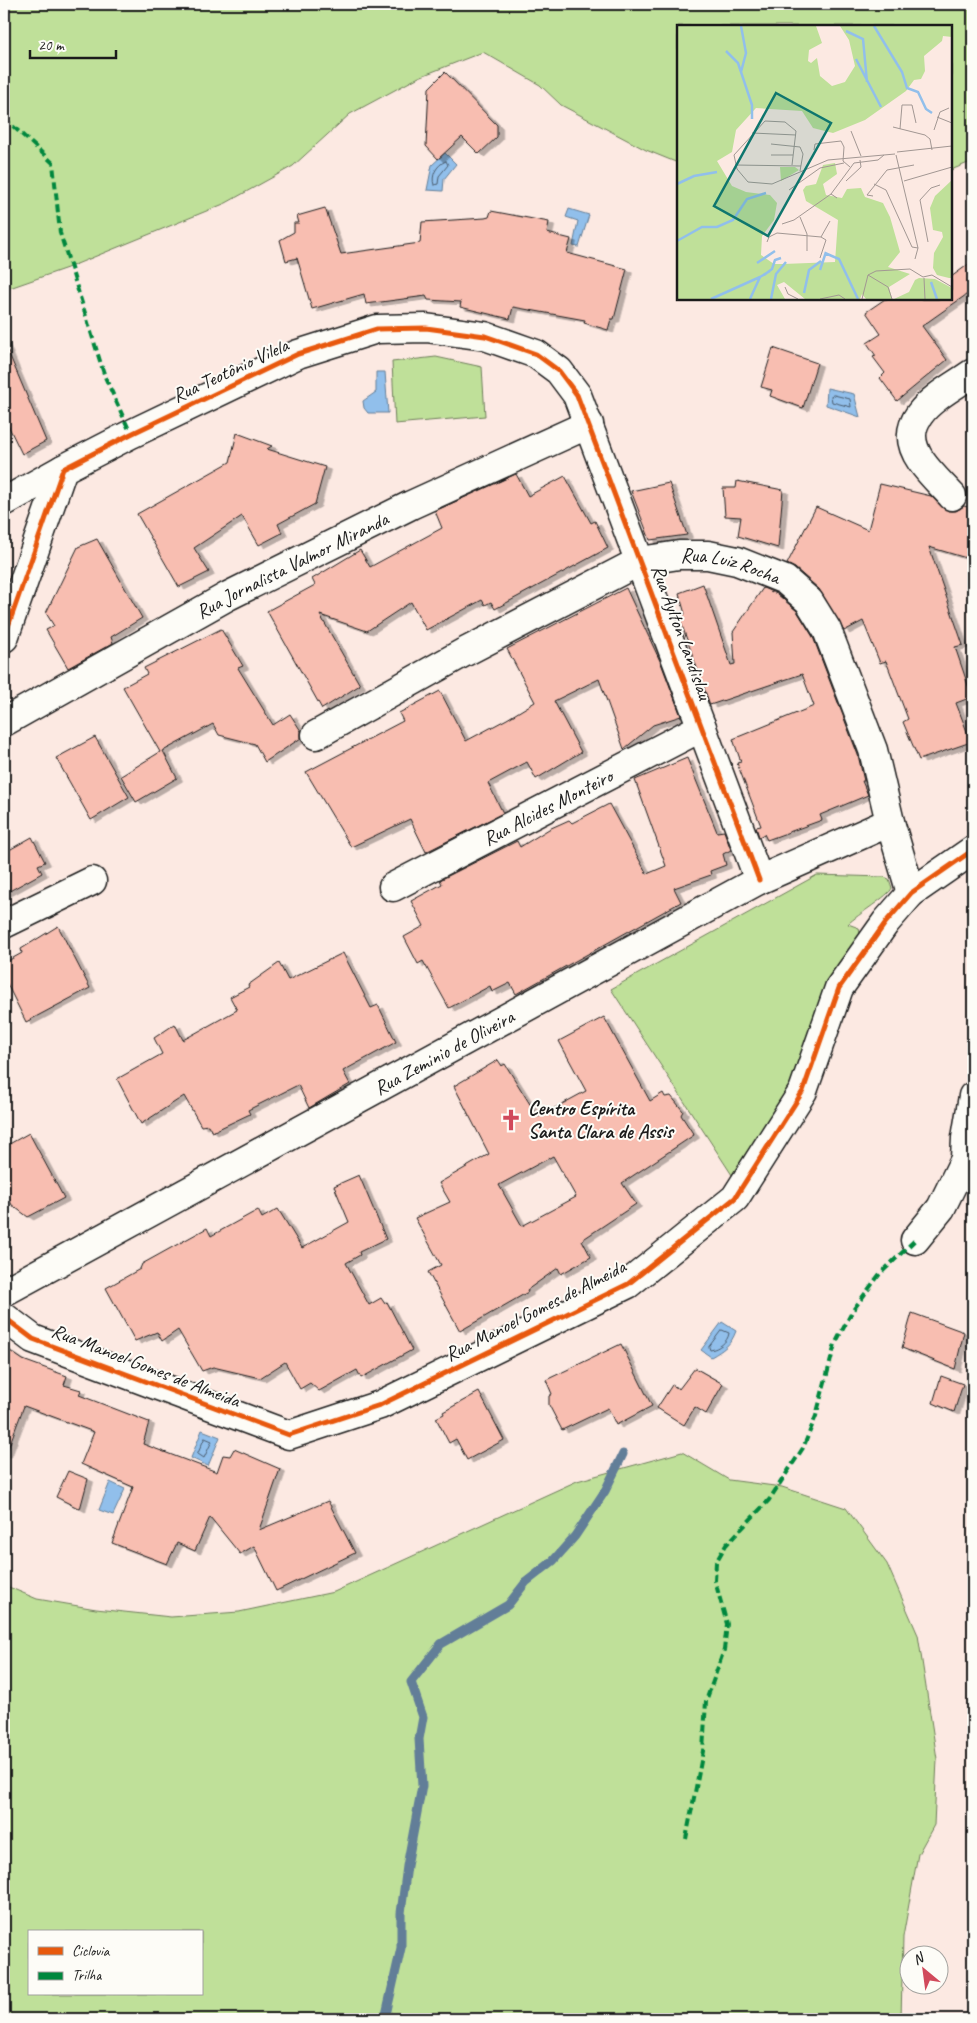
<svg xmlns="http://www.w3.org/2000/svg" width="977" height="2023" viewBox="0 0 977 2023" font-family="Caveat,sans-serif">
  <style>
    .green { fill: #bfe099; stroke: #6e7e5a; fill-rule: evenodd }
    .water { fill: #91bfeb; stroke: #627e98 }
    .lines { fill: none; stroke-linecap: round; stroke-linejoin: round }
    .shore { stroke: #4b5d6f; stroke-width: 1 }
    .stream { stroke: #627e98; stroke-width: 9 }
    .building { fill: #f8beb1; stroke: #1c1c1c; fill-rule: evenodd; filter: url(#shadow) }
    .minor-casing { stroke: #1c1c1c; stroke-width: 31 }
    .minor { stroke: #fdfcf7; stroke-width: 28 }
    .quiet { stroke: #00873e; stroke-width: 4; stroke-dasharray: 8 4; stroke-linecap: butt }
    .cycleway-casing { stroke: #fdfcf7; stroke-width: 8 }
    .cycleway { stroke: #e8590c; stroke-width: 5 }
    .labels { text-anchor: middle; stroke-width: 4; stroke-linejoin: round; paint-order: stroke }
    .street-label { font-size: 20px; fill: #1c1c1c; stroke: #fdfcf7 }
    .poi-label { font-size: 20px; font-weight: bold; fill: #1c1c1c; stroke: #fdfcf7; text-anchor: start }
    .inset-river { fill: none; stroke: #91bfeb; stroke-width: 2.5 }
    .inset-road { fill: none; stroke: #a29793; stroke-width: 1 }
    .view { fill: #0f766e; fill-opacity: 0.15; stroke: #0f766e; stroke-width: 2.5 }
    .inset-edge { fill: none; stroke: #1c1c1c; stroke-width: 2.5 }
  </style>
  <defs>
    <filter id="shadow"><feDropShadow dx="5.5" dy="3" stdDeviation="0" flood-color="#0004"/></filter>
  </defs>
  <rect width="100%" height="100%" fill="#fce9e2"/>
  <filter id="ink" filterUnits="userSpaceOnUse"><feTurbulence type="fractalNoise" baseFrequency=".02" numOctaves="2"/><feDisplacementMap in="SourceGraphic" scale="10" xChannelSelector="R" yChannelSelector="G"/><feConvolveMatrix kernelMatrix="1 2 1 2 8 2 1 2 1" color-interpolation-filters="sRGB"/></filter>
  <g filter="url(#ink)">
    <!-- green -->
    <g class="green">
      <path d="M4,4H973V161L951,170V26H678V163L646,150L561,105L540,85L483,52L419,77L350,114L293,166L226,203L67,268L4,290Z"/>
      <path d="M436,357L482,367L485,416L395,424L392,362Z"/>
      <path d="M817,875L884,877L889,879L892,888C890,895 857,915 848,924L859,928L860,934L798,1073L732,1175L611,989Z"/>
      <path d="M682,1452L729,1480L782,1487L846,1508L887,1564L918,1635L937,1759L934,1825L918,1854L903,1937L901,2019H4V1585L37,1599L96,1609L171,1617L239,1612L334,1592L577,1481ZM29,1932H201V1994H29Z"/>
    </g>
    <!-- water -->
    <g class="water">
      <path d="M445,153L456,164L444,179L443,191L427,190L432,165Z"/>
      <path d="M569,209L589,215L579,247L573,246L578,221L566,217Z"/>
      <path d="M376,372H385L388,413H368L364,408L363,401L376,392Z"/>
      <path d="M827,388L854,394L860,417L826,405Z"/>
      <path d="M722,1322L736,1331C731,1345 723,1350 711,1357L701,1350Z"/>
      <path d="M202,1430L220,1437L208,1466L191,1458Z"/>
      <path d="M110,1482L125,1489L113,1515L99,1510Z"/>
    </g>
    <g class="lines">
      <!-- shore -->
      <g class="shore">
        <path d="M446,161L448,165L439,176L438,184L434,185C431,176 436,165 446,161Z"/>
        <path d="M834,395L850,399L851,407L832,402L831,396Z"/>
        <path d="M722,1330L729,1333C728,1342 718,1349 710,1350L709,1347Z"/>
        <path d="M205,1438L212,1441L204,1458L198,1454Z"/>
      </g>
      <!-- stream -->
      <path class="stream" d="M385,2019L401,1948V1913L407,1866L422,1786L419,1739L423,1717L411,1682L441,1644L508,1605L526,1582L553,1561L575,1536L605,1491L623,1454"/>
    </g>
    <!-- building -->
    <g class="building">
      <path d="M445,72L497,125V137L479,154L462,137L438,159L426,146L429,88Z"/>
      <path d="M325,208L341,254L420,243L422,222L485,218L489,217L491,211L549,222L547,233L571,239L567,253L627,269L614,319H611L608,330L584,323L585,320L513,307L510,319L460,307L461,302L428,300L426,296L366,304L364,294L312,309L297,258L286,261L280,240L294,232V223H299L297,216Z"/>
      <path d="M973,261V290L922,326L947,360L897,401L880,378L885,373L873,357L876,356L867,343L881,334L866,312L885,299H951V277Z"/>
      <path d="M4,342L46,441L22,454L4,417Z"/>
      <path d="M773,348L817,363L803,408L770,396L772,390L761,387Z"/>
      <path d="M237,433L272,446L267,449L325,467L315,504L278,524L282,533L259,545L242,516L194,548L209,572L179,587L137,514L230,462Z"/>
      <path d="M516,474L528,496L565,476L591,523L595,521L608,548L495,609L491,602L485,605L482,600L426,630L411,602L367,631L320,615L360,685L322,709L267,611L315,585L312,579L360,550L370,567L442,528L435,511Z"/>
      <path d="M737,481L783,490L778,548L738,536L741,517L725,516L723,488H736Z"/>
      <path d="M669,483L687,535L650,540L631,491Z"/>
      <path d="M880,484L931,496L948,511H956L964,506L973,508V560L929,547L963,645L955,647L972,697L956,703L971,742L919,760L903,722L908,719L886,661L880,663L863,621L844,631L819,589L795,568L787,564L816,507L868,530Z"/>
      <path d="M97,539L142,618L111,637L113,643L68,668L46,630L54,626L46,613L78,547Z"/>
      <path d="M703,584L731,665L735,664L733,632L763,588L777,594L797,611L813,637L858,755L864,781H862L868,795L820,815L822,820L767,840L764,834L759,837L756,827L761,826L737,763L741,762L733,739L814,706L802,674L710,705L679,617L685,614L679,593Z"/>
      <path d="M626,588L661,663L681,716L653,725L624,749L599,679L554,701L581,752L536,779L527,762L488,783L503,813L426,852L410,819L351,847L306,772L403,721L399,713L440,691L466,741L507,719L535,702L507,649Z"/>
      <path d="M221,629L243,666L238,668L273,725L290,714L301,731V738L265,762L255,744L219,735L213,724L163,751L177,778L136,802L121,776L160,752L123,687L147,674L144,668Z"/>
      <path d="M95,737L129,797L91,820L56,758Z"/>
      <path d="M687,758L717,832L724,831L731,850L723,854L726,865L710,871L711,875L674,888L681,902L516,994L510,983L492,992L490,986L449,1008L423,961L418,964L404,937L424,926L411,901L442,884L440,880L517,841L520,847L549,829L569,820L572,823L609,804L647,874L666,866L635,780Z"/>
      <path d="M32,837L45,862L38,865L42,873L4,894V853Z"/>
      <path d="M58,926L90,988L26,1022L4,978V963L22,953L21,949Z"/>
      <path d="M343,953L371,1008L378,1005L396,1042L343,1071L350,1084L309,1108L298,1085L248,1110L250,1114L212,1132L208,1125L201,1126L184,1096L141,1124L117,1079L162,1054L154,1038L175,1024L183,1040L237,1010L230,997L249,987L248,985L279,963L288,980Z"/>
      <path d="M604,1017L650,1101L663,1093L665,1097L671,1096L683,1111L681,1115L694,1135L622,1183L636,1204L582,1240L591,1257L561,1274L558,1268L527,1290L528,1292L460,1331L428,1272L441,1265L415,1218L450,1202L439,1183L489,1154L454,1086L498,1060L502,1066L505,1064L538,1117L586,1091L559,1041ZM553,1156L576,1197L522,1226L499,1185Z"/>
      <path d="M29,1133L64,1198L28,1217L12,1205L4,1190V1147Z"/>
      <path d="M359,1175L386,1239L359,1252L360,1255L346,1263L369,1305L381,1298L385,1304L387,1302L412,1350L361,1378L357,1370L319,1391L310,1383L300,1389L285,1362L260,1378L213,1367L202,1371L178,1330L162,1341L157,1332L135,1341L106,1288L140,1269L142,1264L207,1228L211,1236L258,1210L262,1218L278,1209L302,1248L349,1222L334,1186Z"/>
      <path d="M912,1313L964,1332L955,1369L902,1348Z"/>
      <path d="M621,1344L652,1406L616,1425L608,1408L562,1430L549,1405V1396L552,1394L546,1380Z"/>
      <path d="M4,1347L23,1360L67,1376L64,1385L81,1390L79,1395L149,1422L143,1444L217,1472L223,1455L230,1456L234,1449L280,1469L259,1530L328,1501L355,1553L276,1591L254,1546L240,1554L210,1517L195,1551L177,1543L167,1564L112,1543L133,1487L81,1464L94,1432L24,1406L6,1454H4Z"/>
      <path d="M695,1368L723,1384L706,1414L695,1407L684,1425L657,1408L672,1385L679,1389Z"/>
      <path d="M941,1376L963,1384L954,1412L933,1403Z"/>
      <path d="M479,1392L504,1440L467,1460L456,1439L449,1443L436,1418L444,1414L443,1412Z"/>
      <path d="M68,1471L88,1479L80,1509L56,1497Z"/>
    </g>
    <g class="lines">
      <!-- minor casing -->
      <g class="minor-casing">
        <g id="minor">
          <path d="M952,496C942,485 930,474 921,461C891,417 943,394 973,373"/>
          <path d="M4,502L63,469"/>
          <path d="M4,638L63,469L131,434L298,354L377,329L426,328L485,336L536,354L559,371L577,395L759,880"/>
          <path id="s1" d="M4,722L228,596L411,505L589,424"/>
          <path id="s2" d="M316,735L463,653L640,561L679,555H708L737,561L785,580L809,601L827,630L873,750L890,822L911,893"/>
          <path id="s3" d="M393,887L702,727"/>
          <path d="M4,924L92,881"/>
          <path d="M915,1240L941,1208L965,1159L966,1138L973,1096"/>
          <path id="s4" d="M4,1292L759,880L890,822"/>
          <path d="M4,1317L33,1339L289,1435L380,1405L628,1284L735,1198L803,1091L839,988L886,922L911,893L973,850"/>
        </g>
      </g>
      <!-- minor -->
      <use href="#minor" class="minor"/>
      <!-- quiet -->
      <g class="quiet">
        <path d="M4,118L53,163L60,233L105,377L131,434"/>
        <path d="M686,1839L703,1751L706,1701L724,1650L727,1624L715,1581L716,1562L726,1545L769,1500L803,1448L816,1416L835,1344L853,1310L879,1275L915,1240"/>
      </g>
      <!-- cycleway casing -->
      <g class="cycleway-casing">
        <g id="cycleway">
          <path d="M4,638L63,469L131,434L298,354L377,329L426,328L485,336L536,354L559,371L577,395L759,880"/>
          <path d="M4,1317L33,1339L289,1435L380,1405L628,1284L735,1198L803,1091L839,988L886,922L911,893L973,850"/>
        </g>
      </g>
      <!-- cycleway -->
      <use href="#cycleway" class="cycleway"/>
    </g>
  </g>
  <!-- icons -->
  <defs>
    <g id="church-bare" transform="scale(1.725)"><path d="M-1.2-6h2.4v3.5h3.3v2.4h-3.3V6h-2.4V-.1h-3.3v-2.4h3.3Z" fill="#d1495b" stroke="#fdfcf7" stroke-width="2.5" paint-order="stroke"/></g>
  </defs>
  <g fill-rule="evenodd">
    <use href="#church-bare" x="511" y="1120"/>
  </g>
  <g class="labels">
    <!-- street labels -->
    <g class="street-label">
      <text transform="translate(230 370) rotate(-25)" y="7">Rua Teotônio Vilela</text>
      <text dy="7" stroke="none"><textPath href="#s1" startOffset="328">Rua Jornalista Valmor Miranda</textPath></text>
      <text dy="7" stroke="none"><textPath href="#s2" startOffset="460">Rua Luiz Rocha</textPath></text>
      <text transform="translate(682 632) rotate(70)" y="7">Rua Aylton Landislau</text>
      <text dy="7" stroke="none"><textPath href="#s3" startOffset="174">Rua Alcides Monteiro</textPath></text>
      <text dy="7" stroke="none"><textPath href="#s4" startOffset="501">Rua Zeminio de Oliveira</textPath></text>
      <text transform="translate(535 1310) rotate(-27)" y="7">Rua Manoel Gomes de Almeida</text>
      <text transform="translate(146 1365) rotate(21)" y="7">Rua Manoel Gomes de Almeida</text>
    </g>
    <!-- poi labels -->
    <g class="poi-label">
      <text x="528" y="1115">Centro Espírita<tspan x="528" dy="23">Santa Clara de Assis</tspan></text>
    </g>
  </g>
  <!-- overview -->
  <g transform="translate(677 25)">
    <rect width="275" height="275" fill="#fce9e2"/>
    <path d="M0,1H139L145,18L132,25L131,36L134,38L140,33L143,51L155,61L168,57L178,41L172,15L163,1H275V12L266,11L265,16L247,31L248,46L244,54L237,55L229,66L188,95L156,108L136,103L125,86L79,83L59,105L55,127L40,136L55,161L69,167L93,170L100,178L97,195L85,211L84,230L97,239H106L158,237L161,195L129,176L126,165L129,161L139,159L146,140L158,138L160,149L146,159L149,170L165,173L170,164L184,163L188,172L206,178L213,192L223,227L211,242L233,249L212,262L215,274H189L185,269L183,274H128L107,257L100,260L108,274H0ZM103,142H118L122,145L104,156ZM275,155V253H272L260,250L256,243L257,228L266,212L265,207L256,205L253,183L258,171ZM242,253L258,254L275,263V274H217L232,267L238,255Z" fill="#bfe099"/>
    <path class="inset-river" d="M64,1L69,28L64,47L75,80V94M197,1L225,47L230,63L241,67L249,84L255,88M169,6L186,14L190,57M49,26L61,38L64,47M179,34L204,82M0,159L17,151L40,147M0,216L25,202H40L56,195L70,174L89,168M148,228L162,234L181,274M80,238L98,226M143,245L149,227M87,250L95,244L98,235L104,233M254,257L260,274M127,268L132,245L144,236M34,274L83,252M73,274L83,252L93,246M94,274L99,249L109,237"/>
    <path class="inset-road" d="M260,92L275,98M216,102L248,110L253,114L255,125M223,104L225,80H235L239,98M257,105L263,87L272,83M174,106L184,131M75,108L119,110M94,119L123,122L126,129L123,146M137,125L138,119L164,116L167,122L166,136L173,142M220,127L275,121M94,130H116M219,130L241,223L238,234M58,140L124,141M115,140L119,106L108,97L88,96L57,130L60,144L71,157L95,159L151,135L218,129M169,156L184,142L183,135M227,156L275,142M197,159L209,165L235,222L241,223M112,165L143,143L167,138M196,171L190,170L210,145L237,140M160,173L154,169L177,138L201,135L207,130M123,192L130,209V226M105,199L117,195L154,169M144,212L153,196M90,217L92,212L100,208L144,212L149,215L143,233M251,217L243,175L254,163L263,160M191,250L199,246L233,244L246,252L255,250L275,262M191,250L211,262L215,274M247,253L248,274M108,262L111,269L121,274M143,274L162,270L168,274M185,274L191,250"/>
    <path class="view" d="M99,68L154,98L91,211L37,181Z"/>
    <rect width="275" height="275" class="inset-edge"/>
  </g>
  <!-- margin -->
  <rect width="977" height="2023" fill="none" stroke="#fdfcf7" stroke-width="20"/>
  <rect x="10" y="10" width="957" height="2003" fill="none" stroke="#1c1c1c" stroke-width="2" filter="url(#ink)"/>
  <!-- legend -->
  <rect x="28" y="1930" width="175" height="65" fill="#fdfcf7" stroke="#a3a29f"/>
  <rect x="38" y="1947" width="25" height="8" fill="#e8590c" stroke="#a3a29f"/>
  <text x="72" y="1956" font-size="15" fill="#1c1c1c">Ciclovia</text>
  <rect x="38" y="1972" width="25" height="8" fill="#00873e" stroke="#a3a29f"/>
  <text x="72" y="1980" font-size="15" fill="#1c1c1c">Trilha</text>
  <!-- north arrow -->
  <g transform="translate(924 1970) rotate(331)"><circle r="24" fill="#fdfcf7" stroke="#a3a29f"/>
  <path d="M0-4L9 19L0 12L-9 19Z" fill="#d1495b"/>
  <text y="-8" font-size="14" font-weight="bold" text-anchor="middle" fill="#1c1c1c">N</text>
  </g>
  <!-- scale -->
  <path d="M30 50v8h86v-8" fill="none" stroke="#1c1c1c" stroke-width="2.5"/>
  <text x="38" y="50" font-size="15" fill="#1c1c1c" stroke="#fdfcf7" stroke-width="4" paint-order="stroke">20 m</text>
</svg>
